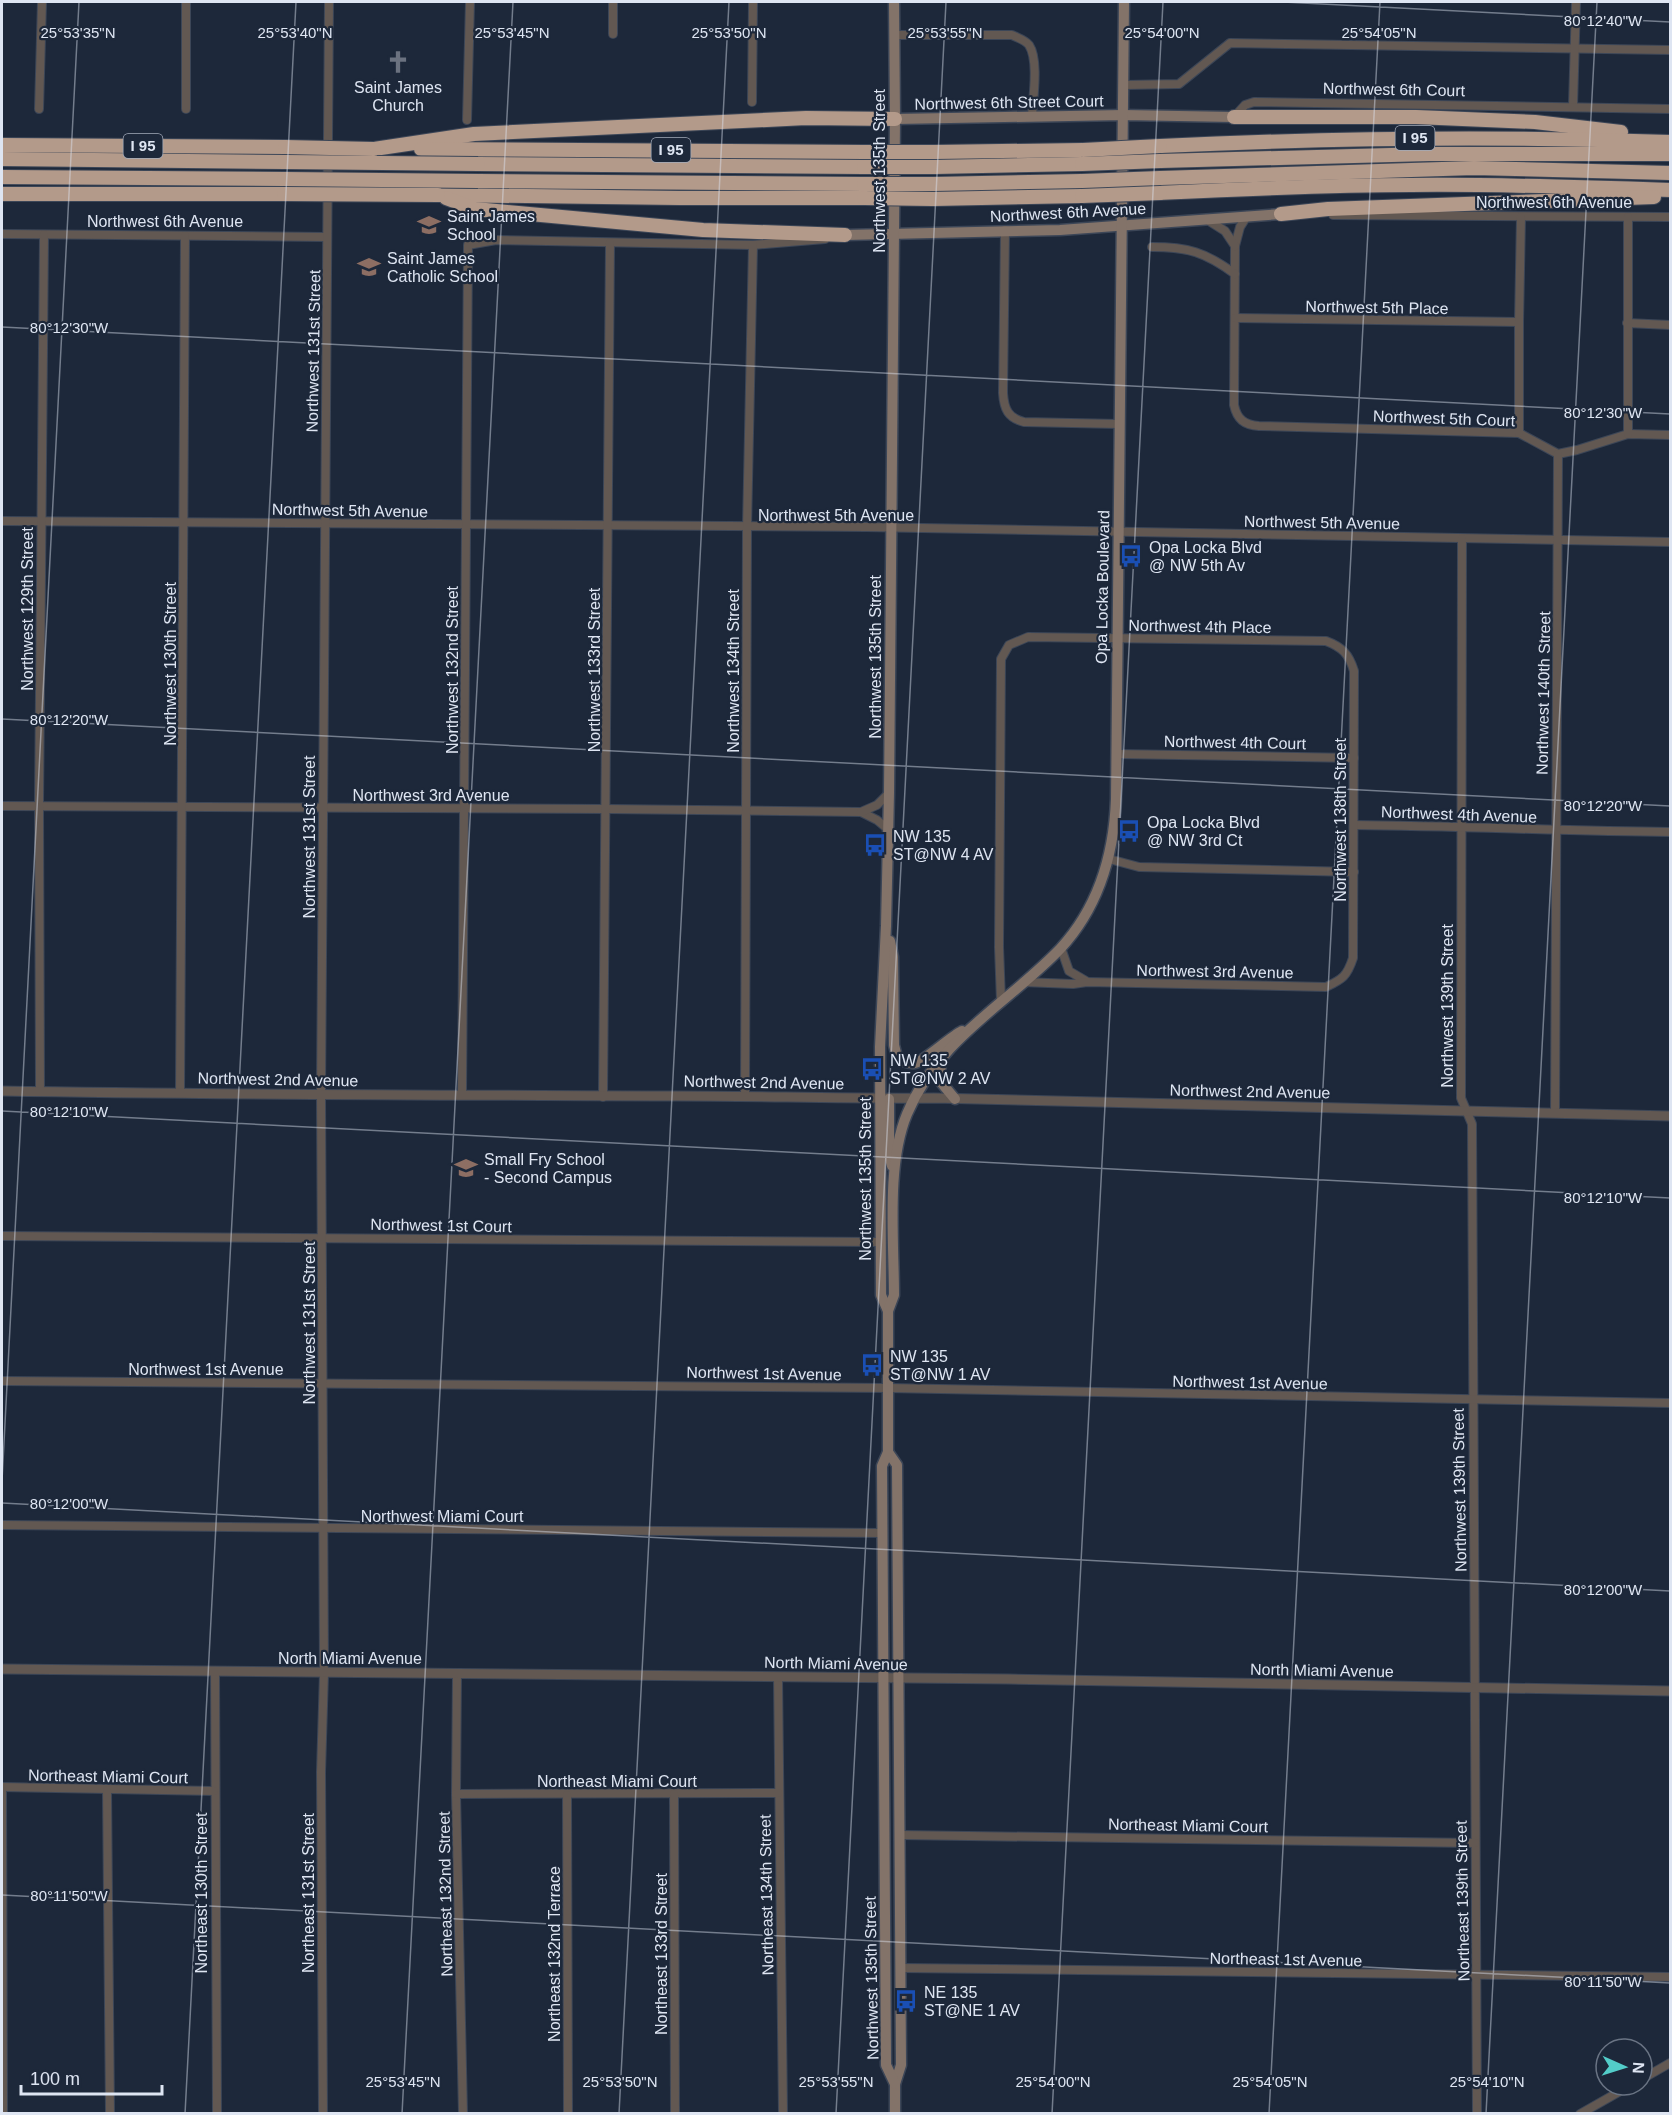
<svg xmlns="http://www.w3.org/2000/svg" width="1672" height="2115" viewBox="0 0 1672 2115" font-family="Helvetica,sans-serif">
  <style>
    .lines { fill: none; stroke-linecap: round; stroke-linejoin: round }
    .minor-casing { stroke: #3c4657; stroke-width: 10 }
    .tertiary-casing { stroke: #3c4657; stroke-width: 11 }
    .secondary-casing { stroke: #3c4657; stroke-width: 13 }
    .motorway-casing { stroke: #3c4657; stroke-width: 16 }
    .minor { stroke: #625852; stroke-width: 8 }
    .tertiary { stroke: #625852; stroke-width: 9 }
    .secondary { stroke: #837369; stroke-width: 10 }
    .motorway { stroke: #b39a8a; stroke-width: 14 }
    .motorway-bridge-casing { stroke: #3c4657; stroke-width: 16; stroke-linecap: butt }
    .motorway-bridge { stroke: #b39a8a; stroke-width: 14 }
    .ticks { fill: none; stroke: #dee5f2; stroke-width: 1.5; stroke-opacity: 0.45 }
    .labels { text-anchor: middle; stroke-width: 4.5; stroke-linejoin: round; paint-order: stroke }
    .shield { fill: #1d283a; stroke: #a4acbb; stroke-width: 1.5 }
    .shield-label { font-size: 15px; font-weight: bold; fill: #dee5f2 }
    .poi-label { font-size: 16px; fill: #dee5f2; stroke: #1d283a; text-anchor: start }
    .street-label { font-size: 16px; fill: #dee5f2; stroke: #1d283a }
    .ticks-label { font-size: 15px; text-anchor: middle; fill: #dee5f2; stroke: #1d283a; stroke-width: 4.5; stroke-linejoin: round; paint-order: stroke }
  </style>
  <rect width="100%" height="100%" fill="#1d283a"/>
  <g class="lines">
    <!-- minor casing -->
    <g class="minor-casing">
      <g id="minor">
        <path d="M613,2V34"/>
        <path d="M894,35H1012C1018,38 1025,40 1029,45C1039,60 1033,98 1032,116"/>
        <path d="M1124,85L1179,84L1230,43L1670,50"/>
        <path d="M752,102L753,2"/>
        <path d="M1573,106L1576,2"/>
        <path d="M39,109L42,2"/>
        <path d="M186,109V2"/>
        <path d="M1235,116L1245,105L1254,102L1670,109"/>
        <path d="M467,120L470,2"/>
        <path d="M1333,215L1670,217"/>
        <path d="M1247,216L1240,227L1235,246L1234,405C1237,419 1244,425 1259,426L1519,433L1558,454L1577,450L1628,434L1670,435"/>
        <path d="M1206,219L1225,231L1235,246"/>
        <path d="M1005,230L1003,393C1004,409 1008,418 1024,422L1119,424"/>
        <path d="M2,234L327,237"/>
        <path d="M1152,247C1188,247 1205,252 1235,274"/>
        <path d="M1235,318L1519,322"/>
        <path d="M1627,323L1670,325"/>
        <path d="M1519,433V322L1521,217"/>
        <path d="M1628,434V217"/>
        <path d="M2,521L866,527L1670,542"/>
        <path d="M1462,539L1461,1098L1472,1124L1477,2114"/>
        <path d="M1116,754L1354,758"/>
        <path d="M2,806L607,809L861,812L877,820L889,830"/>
        <path d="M861,812L877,805L889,793"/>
        <path d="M1354,825C1460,826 1565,831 1670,832"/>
        <path d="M1109,859L1139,867L1354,872"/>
        <path d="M1061,948L1069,971L1086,981"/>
        <path d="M1001,1001L999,947L1001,659L1009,645L1028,637L1326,641C1342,647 1349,654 1354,671L1353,958C1347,976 1343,979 1326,987L1087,982L1073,984L1023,982"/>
        <path d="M40,1092L39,805L44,235"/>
        <path d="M180,1093L185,236"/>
        <path d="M462,1095L468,245L496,240L753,245L825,239"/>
        <path d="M745,1096L747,528L753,245"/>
        <path d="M603,1097L610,243"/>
        <path d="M1555,1113L1558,454"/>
        <path d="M2,1236L881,1242"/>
        <path d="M2,1381L888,1388L1670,1403"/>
        <path d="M2,1525L883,1533"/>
        <path d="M215,1672L217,2114"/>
        <path d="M457,1673L456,1794L463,2114"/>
        <path d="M778,1677L783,2114"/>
        <path d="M2,1787L3,2114"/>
        <path d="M2,1787L214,1791"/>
        <path d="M107,1790L110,2114"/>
        <path d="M456,1794L778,1793"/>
        <path d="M674,1794L675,2114"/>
        <path d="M567,1795L568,2114"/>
        <path d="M900,1835L1475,1843"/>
        <path d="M901,1968L1670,1977"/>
        <path d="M1642,2079L1670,2063"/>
        <path d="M323,2114L321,1772L324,1673L321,1094L329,2"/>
        <path d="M1580,2114L1631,2085"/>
      </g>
    </g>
    <!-- tertiary casing -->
    <g class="tertiary-casing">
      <g id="tertiary">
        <path d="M2,1091C226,1095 451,1095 676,1096C762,1096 848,1099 934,1098L1670,1116"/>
        <path d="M2,1669L1008,1679L1670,1691"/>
      </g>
    </g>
    <!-- secondary casing -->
    <g class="secondary-casing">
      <g id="secondary">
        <path d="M895,119L1123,115L1234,117"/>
        <path d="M845,235L1060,230L1281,214"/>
        <path d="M890,941L893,957L894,1045L897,1057C903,1061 908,1064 915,1063C923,1062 950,1037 962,1031"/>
        <path d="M941,1060L940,1081L955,1099"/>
        <path d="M889,1099V1155L892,1166"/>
        <path d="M888,1311L881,1295L880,1047L886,926L889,793L895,119L894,2"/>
        <path d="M888,1452L897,1465L901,2065L895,2084V2114"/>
        <path d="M895,2084L886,2065L882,1466L888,1452V1311L894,1295C894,1241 886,1164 907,1114C939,1038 1006,1005 1060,949C1098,908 1114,854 1116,799L1124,2"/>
      </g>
    </g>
    <!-- motorway casing -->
    <g class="motorway-casing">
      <g id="motorway">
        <path d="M1234,117H1416L1535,122L1621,132"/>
        <path d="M2,145L285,147"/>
        <path d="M1160,146C1330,138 1500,136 1670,142"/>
        <path d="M374,149L474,134L806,118L895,119"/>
        <path d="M421,149L864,152"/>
        <path d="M934,152L1083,150"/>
        <path d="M2,159L285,162"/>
        <path d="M1160,161L1429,154H1670"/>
        <path d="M478,164L864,167"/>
        <path d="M934,167L1082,164"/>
        <path d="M2,177L284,179"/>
        <path d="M1160,178L1474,168L1670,173"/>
        <path d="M478,181L864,184"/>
        <path d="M933,184L1082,181"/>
        <path d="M1160,193C1244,189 1327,185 1411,185C1497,184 1584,187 1670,190"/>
        <path d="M2,194H284"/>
        <path d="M438,195L679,198H864"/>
        <path d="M446,198L475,209L703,230L845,235"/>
        <path d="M933,199L1082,196"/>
        <path d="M1281,214L1328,209L1654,197"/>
      </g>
    </g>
    <!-- minor -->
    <use href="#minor" class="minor"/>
    <!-- tertiary -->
    <use href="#tertiary" class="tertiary"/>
    <!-- secondary -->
    <use href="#secondary" class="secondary"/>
    <!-- motorway -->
    <use href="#motorway" class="motorway"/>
    <!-- motorway-bridge casing -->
    <g class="motorway-bridge-casing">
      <g id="motorway-bridge">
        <path d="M285,147L374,149"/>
        <path d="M1083,150L1160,146"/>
        <path d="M864,152H934"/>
        <path d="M285,162L478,164"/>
        <path d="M1082,164L1160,161"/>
        <path d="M864,167H934"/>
        <path d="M284,179L478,181"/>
        <path d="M1082,181L1160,178"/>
        <path d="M864,184H933"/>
        <path d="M284,194L438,195"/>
        <path d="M1082,196L1160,193"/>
        <path d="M864,198L933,199"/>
      </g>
    </g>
    <!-- motorway-bridge -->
    <use href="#motorway-bridge" class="motorway-bridge"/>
  </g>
  <!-- ticks -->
  <path class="ticks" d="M1283,2L1670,22M2,327L1670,414M2,719L1670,806M2,1111L1670,1198M2,1481L79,2M2,1503L1670,1591M2,1895L1670,1983M185,2114L296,2M402,2114L513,2M619,2114L729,2M836,2114L946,2M1052,2114L1163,2M1269,2114L1380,2M1486,2114L1597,2"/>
  <!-- icons -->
  <defs>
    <g id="church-bare" transform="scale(1.8)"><path d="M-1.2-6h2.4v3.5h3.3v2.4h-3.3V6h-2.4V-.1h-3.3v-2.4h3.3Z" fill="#6b7280" stroke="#1d283a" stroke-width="2.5" paint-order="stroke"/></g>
    <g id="school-bare" transform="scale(1.8)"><path d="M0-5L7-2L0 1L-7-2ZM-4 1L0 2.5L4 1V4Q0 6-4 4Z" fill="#8d6e63" stroke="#1d283a" stroke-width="2.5" paint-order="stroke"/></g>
    <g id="bus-bare" transform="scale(1.8)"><path d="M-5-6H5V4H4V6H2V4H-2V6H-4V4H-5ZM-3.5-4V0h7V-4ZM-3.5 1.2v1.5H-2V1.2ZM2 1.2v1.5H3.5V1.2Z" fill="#1a4fb4" stroke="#1d283a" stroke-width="2.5" paint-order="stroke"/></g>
  </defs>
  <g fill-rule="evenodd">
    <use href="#church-bare" x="398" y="62"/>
    <use href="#school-bare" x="429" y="225"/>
    <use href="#school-bare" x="369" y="267"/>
    <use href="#bus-bare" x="1131" y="556"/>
    <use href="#bus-bare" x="1129" y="831"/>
    <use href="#bus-bare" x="875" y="845"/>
    <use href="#bus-bare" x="872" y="1069"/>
    <use href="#school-bare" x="466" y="1168"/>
    <use href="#bus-bare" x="872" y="1365"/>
    <use href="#bus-bare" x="906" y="2001"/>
  </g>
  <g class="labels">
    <!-- shield labels -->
    <g class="shield">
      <rect x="1395.5" y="126" width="39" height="24" rx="4.5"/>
      <rect x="123.5" y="134" width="39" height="24" rx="4.5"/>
      <rect x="651.5" y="138" width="39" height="24" rx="4.5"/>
    </g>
    <g class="shield-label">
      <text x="1415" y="143">I 95</text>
      <text x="143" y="151">I 95</text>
      <text x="671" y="155">I 95</text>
    </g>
    <!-- poi labels -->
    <g class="poi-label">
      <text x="398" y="93" text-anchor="middle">Saint James<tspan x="398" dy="18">Church</tspan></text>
      <text x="447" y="222">Saint James<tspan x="447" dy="18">School</tspan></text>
      <text x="387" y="264">Saint James<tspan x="387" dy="18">Catholic School</tspan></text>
      <text x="1149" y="553">Opa Locka Blvd<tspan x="1149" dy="18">@ NW 5th Av</tspan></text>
      <text x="1147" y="828">Opa Locka Blvd<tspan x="1147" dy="18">@ NW 3rd Ct</tspan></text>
      <text x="893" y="842">NW 135<tspan x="893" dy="18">ST@NW 4 AV</tspan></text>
      <text x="890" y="1066">NW 135<tspan x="890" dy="18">ST@NW 2 AV</tspan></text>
      <text x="484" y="1165">Small Fry School<tspan x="484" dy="18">- Second Campus</tspan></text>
      <text x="890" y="1362">NW 135<tspan x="890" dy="18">ST@NW 1 AV</tspan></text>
      <text x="924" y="1998">NE 135<tspan x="924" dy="18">ST@NE 1 AV</tspan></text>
    </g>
    <!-- street labels -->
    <g class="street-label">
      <text transform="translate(1394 89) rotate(1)" y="6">Northwest 6th Court</text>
      <text transform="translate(1009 102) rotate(-1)" y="6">Northwest 6th Street Court</text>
      <text transform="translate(879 171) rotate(-90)" y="6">Northwest 135th Street</text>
      <text x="1554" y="208">Northwest 6th Avenue</text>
      <text transform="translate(1068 212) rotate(-3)" y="6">Northwest 6th Avenue</text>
      <text x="165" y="227">Northwest 6th Avenue</text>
      <text transform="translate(1377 307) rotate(1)" y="6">Northwest 5th Place</text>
      <text transform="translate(313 351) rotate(-89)" y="6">Northwest 131st Street</text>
      <text transform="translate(1444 418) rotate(2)" y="6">Northwest 5th Court</text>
      <text transform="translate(350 510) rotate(1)" y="6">Northwest 5th Avenue</text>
      <text x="836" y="521">Northwest 5th Avenue</text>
      <text transform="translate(1322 522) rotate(1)" y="6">Northwest 5th Avenue</text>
      <text transform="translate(1102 587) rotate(-89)" y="6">Opa Locka Boulevard</text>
      <text transform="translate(27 609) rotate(-90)" y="6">Northwest 129th Street</text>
      <text transform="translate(1200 626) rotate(1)" y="6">Northwest 4th Place</text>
      <text transform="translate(875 657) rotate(-90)" y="6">Northwest 135th Street</text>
      <text transform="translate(170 664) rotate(-90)" y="6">Northwest 130th Street</text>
      <text transform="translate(452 670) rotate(-90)" y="6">Northwest 132nd Street</text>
      <text transform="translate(594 670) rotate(-90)" y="6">Northwest 133rd Street</text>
      <text transform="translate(733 671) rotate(-90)" y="6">Northwest 134th Street</text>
      <text transform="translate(1543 693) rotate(-89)" y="6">Northwest 140th Street</text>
      <text transform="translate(1235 742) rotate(1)" y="6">Northwest 4th Court</text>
      <text x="431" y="801">Northwest 3rd Avenue</text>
      <text transform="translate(1459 814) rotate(2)" y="6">Northwest 4th Avenue</text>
      <text transform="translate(1340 820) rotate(-90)" y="6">Northwest 138th Street</text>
      <text transform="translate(309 837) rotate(-90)" y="6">Northwest 131st Street</text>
      <text transform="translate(1215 971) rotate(1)" y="6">Northwest 3rd Avenue</text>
      <text transform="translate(1447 1006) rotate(-90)" y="6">Northwest 139th Street</text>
      <text transform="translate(278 1079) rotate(1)" y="6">Northwest 2nd Avenue</text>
      <text transform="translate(764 1082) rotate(1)" y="6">Northwest 2nd Avenue</text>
      <text transform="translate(1250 1091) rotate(1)" y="6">Northwest 2nd Avenue</text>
      <text transform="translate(865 1179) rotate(-90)" y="6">Northwest 135th Street</text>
      <text transform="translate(441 1225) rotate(1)" y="6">Northwest 1st Court</text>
      <text transform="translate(309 1323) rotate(-90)" y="6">Northwest 131st Street</text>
      <text x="206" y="1375">Northwest 1st Avenue</text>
      <text transform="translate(764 1373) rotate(1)" y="6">Northwest 1st Avenue</text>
      <text transform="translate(1250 1382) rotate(1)" y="6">Northwest 1st Avenue</text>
      <text transform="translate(1459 1490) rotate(-91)" y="6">Northwest 139th Street</text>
      <text x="442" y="1522">Northwest Miami Court</text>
      <text x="350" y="1664">North Miami Avenue</text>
      <text transform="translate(836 1663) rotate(1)" y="6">North Miami Avenue</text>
      <text transform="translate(1322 1670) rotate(1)" y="6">North Miami Avenue</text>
      <text transform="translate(108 1776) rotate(1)" y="6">Northeast Miami Court</text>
      <text x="617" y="1787">Northeast Miami Court</text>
      <text transform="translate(1188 1825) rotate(1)" y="6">Northeast Miami Court</text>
      <text transform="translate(201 1893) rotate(-90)" y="6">Northeast 130th Street</text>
      <text transform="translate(308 1893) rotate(-90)" y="6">Northeast 131st Street</text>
      <text transform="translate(445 1894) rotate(-91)" y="6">Northeast 132nd Street</text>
      <text transform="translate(766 1895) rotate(-91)" y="6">Northeast 134th Street</text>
      <text transform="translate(1462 1901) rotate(-91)" y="6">Northeast 139th Street</text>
      <text transform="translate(554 1954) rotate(-90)" y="6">Northeast 132nd Terrace</text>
      <text transform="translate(661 1954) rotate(-90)" y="6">Northeast 133rd Street</text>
      <text transform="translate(1286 1959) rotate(1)" y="6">Northeast 1st Avenue</text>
      <text transform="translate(871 1978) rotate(-91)" y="6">Northwest 135th Street</text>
    </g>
  </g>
  <g class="ticks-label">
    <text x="1603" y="26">80°12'40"W</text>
    <text x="78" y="38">25°53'35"N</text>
    <text x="295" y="38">25°53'40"N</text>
    <text x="512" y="38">25°53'45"N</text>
    <text x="729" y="38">25°53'50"N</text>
    <text x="945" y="38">25°53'55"N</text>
    <text x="1162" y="38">25°54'00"N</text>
    <text x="1379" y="38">25°54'05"N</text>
    <text x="69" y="333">80°12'30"W</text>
    <text x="1603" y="418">80°12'30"W</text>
    <text x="69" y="725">80°12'20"W</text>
    <text x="1603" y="811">80°12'20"W</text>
    <text x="69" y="1117">80°12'10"W</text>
    <text x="1603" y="1203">80°12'10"W</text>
    <text x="69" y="1509">80°12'00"W</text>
    <text x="1603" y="1595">80°12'00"W</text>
    <text x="69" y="1901">80°11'50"W</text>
    <text x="1603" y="1987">80°11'50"W</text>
    <text x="403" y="2087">25°53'45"N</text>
    <text x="620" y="2087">25°53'50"N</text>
    <text x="836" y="2087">25°53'55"N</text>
    <text x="1053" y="2087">25°54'00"N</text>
    <text x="1270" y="2087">25°54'05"N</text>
    <text x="1487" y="2087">25°54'10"N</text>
  </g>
  <!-- border -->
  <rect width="1672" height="2115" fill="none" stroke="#dee5f2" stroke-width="6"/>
  <!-- north arrow -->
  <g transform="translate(1624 2067) rotate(93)"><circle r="28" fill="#1d283a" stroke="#6a7484" stroke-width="1.5"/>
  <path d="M0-4.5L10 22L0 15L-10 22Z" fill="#53cdc9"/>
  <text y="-9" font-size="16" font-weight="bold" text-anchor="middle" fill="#dee5f2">N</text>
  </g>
  <!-- scale -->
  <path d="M21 2085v9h141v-9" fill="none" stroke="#dee5f2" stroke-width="3"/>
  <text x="30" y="2085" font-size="18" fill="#dee5f2" stroke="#1d283a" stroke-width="4.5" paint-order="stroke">100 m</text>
</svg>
